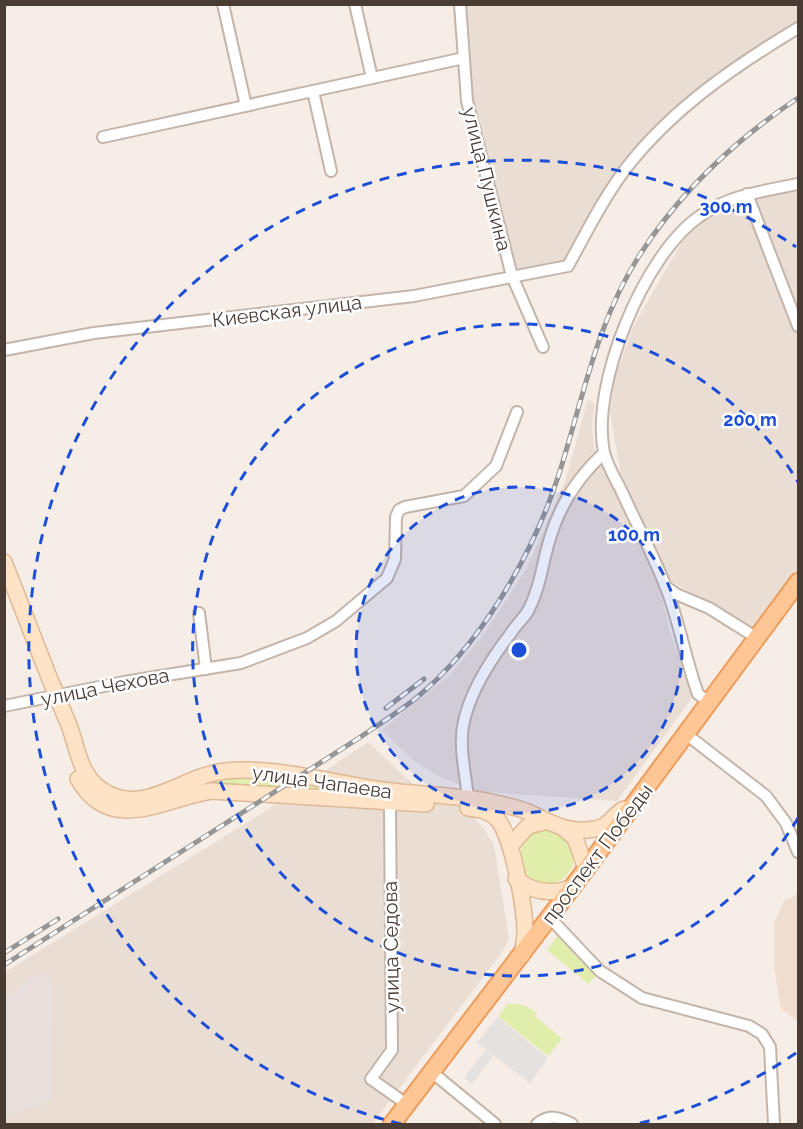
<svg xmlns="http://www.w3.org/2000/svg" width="803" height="1129" viewBox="0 0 803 1129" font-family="Raleway,sans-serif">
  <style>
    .residential { fill: #e9ddd4 }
    .industrial { fill: #e7dfdb }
    .education { fill: #efdecf }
    .green { fill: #e0edab }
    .parking { fill: #e5e1df }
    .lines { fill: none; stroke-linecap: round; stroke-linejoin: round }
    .street-casing { stroke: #c4b5ab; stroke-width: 14 }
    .secondary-casing { stroke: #dfb996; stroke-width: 18 }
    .primary-casing { stroke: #ee9c5a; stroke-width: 20 }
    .street { stroke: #fff; stroke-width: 10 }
    .secondary { stroke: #ffe3c6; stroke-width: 15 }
    .primary { stroke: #ffc695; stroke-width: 16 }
    .rail-casing { stroke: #969696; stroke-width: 5 }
    .rail { stroke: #fff; stroke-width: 3; stroke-dasharray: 9; stroke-linecap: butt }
    .ring { fill: none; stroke: #1d4ed8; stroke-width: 3; stroke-dasharray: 10 8 }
    .labels { text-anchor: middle; stroke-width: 5; stroke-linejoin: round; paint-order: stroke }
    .street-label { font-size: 20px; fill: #483c35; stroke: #fff }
    .centre { fill: #1d4ed8; stroke: #fff; stroke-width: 3 }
    .ring-label { font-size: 18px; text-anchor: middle; font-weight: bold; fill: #1d4ed8; stroke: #fff; stroke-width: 5; stroke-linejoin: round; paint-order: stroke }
  </style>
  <rect width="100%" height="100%" fill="#f5ede6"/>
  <!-- residential -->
  <g class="residential">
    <path d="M465,5H798V21L747,52L674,109L623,165L566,262L515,269L470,100Z"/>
    <path d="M798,188V574L757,630L669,580L622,481L610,411L615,377L633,327L680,245L702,219L727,205Z"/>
    <path d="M588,399L595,404L592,424L594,447L659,588L672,639L694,695L617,801L474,791L441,777L414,761L382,730L450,675L484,634L527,568L566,479Z"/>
    <path d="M368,742L412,783L461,804L484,829L494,845L509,939L503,951L372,1124H5V972L261,814Z"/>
  </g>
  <!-- industrial -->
  <path class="industrial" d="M46,974L53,987L51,1099L5,1118V998L28,979Z"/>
  <!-- education -->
  <path class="education" d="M798,894V1021L781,1009L774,966V923L784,901Z"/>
  <!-- green -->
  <g class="green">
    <path d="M224,777H274L379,795L190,787Z"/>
    <circle cx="547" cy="857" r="27"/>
    <path d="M561,931L598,973L589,984L547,950Z"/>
    <path d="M508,1004C519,1003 528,1006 537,1013L535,1016L562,1039L548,1056L498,1016Z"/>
  </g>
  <!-- parking -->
  <g class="parking">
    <path d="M498,1017L548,1058L530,1083L477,1043Z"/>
    <path d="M485,1050L493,1056L472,1084L464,1078Z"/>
  </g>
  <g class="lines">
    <!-- street casing -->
    <g class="street-casing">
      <g id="street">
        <path d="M223,4L246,106"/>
        <path d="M355,4L372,78"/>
        <path d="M460,4L467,101L512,276L543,347"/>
        <path d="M313,91L331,171"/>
        <path d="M103,137L464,58"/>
        <path d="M747,194L798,326"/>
        <path d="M4,350L94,333L414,296L568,266C586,233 604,197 627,167C673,108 735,66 798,28"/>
        <path d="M665,586L676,594L709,608L757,638"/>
        <path d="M199,613L206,669"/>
        <path d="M709,702L698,694C685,658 679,620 665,585C652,552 635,521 621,490C615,478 607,465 604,452C590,386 644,254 700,216C729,195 764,191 798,184"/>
        <path d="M4,706L124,682L241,663L307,638L336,621L387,578L395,559L396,517L399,510L405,507L464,496L496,466L517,412"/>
        <path d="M686,734L766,796L786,823L798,852"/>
        <path d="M468,799C466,775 459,749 463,726C469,692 491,659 511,633C516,625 523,619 528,611C542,584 542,560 552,532C562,502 581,474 604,453"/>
        <path d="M390,809L392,1050L371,1079L408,1105"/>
        <path d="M550,918L600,971L642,998L749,1026L762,1034L770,1047L774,1124"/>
        <path d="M433,1073L495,1124"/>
        <path d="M537,1124C549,1114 559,1117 572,1124"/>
      </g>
    </g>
    <!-- secondary casing -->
    <g class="secondary-casing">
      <g id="secondary">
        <path d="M4,562C25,614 44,667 66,718C77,741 77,770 98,787C141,821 181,775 226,771C278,766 331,783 383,790C419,795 456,795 491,802C503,805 516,807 526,811C551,822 565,834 595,829C609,827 613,815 624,809"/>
        <path d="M78,779C111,836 165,798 211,791L426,804"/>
        <path d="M468,808C477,809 487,810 494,816C512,829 525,909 525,932C525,939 523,948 522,955"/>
        <path d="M563,828L575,838L586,869"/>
        <path d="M511,845L528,826L544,822"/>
        <path d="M516,879C534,893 553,895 573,887"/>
      </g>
    </g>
    <!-- primary casing -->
    <g class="primary-casing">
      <path id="primary" d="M392,1124L586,869L798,582"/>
    </g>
    <!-- street -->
    <use href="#street" class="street"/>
    <!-- secondary -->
    <use href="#secondary" class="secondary"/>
    <!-- primary -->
    <use href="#primary" class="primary"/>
    <!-- rail casing -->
    <g class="rail-casing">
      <g id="rail">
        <path d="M386,708L424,679"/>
        <path d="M4,953L58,919"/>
        <path d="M4,965L359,738C378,725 397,713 415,699C480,646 532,556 558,477C582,403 596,323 639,256C680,192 735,140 798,98"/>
      </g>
    </g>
    <!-- rail -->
    <use href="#rail" class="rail"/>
  </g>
  <!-- distance rings -->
  <circle cx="519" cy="650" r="163" fill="#1d4ed8" fill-opacity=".12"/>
  <g class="ring">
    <circle cx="519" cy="650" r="163"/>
    <path d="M798 818A326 326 0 1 1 798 482"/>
    <path d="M796 1053A489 489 0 0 1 637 1124M401 1124A489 489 0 1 1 796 247"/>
  </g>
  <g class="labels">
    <!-- street labels -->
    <g class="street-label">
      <text transform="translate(487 179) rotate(76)" y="7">улица Пушкина</text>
      <text transform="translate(287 311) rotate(-7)" y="7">Киевская улица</text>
      <text transform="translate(105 687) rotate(-11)" y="7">улица Чехова</text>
      <text transform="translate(322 782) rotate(8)" y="7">улица Чапаева</text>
      <text transform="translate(597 854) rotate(-53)" y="7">проспект Победы</text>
      <text transform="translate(391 947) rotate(-91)" y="7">улица Седова</text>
    </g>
  </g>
  <circle cx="519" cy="650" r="9" class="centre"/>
  <g class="ring-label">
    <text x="726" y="213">300 m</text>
    <text x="750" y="426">200 m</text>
    <text x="634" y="541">100 m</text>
  </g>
  <!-- border -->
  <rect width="803" height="1129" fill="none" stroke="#483c35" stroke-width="12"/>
</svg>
